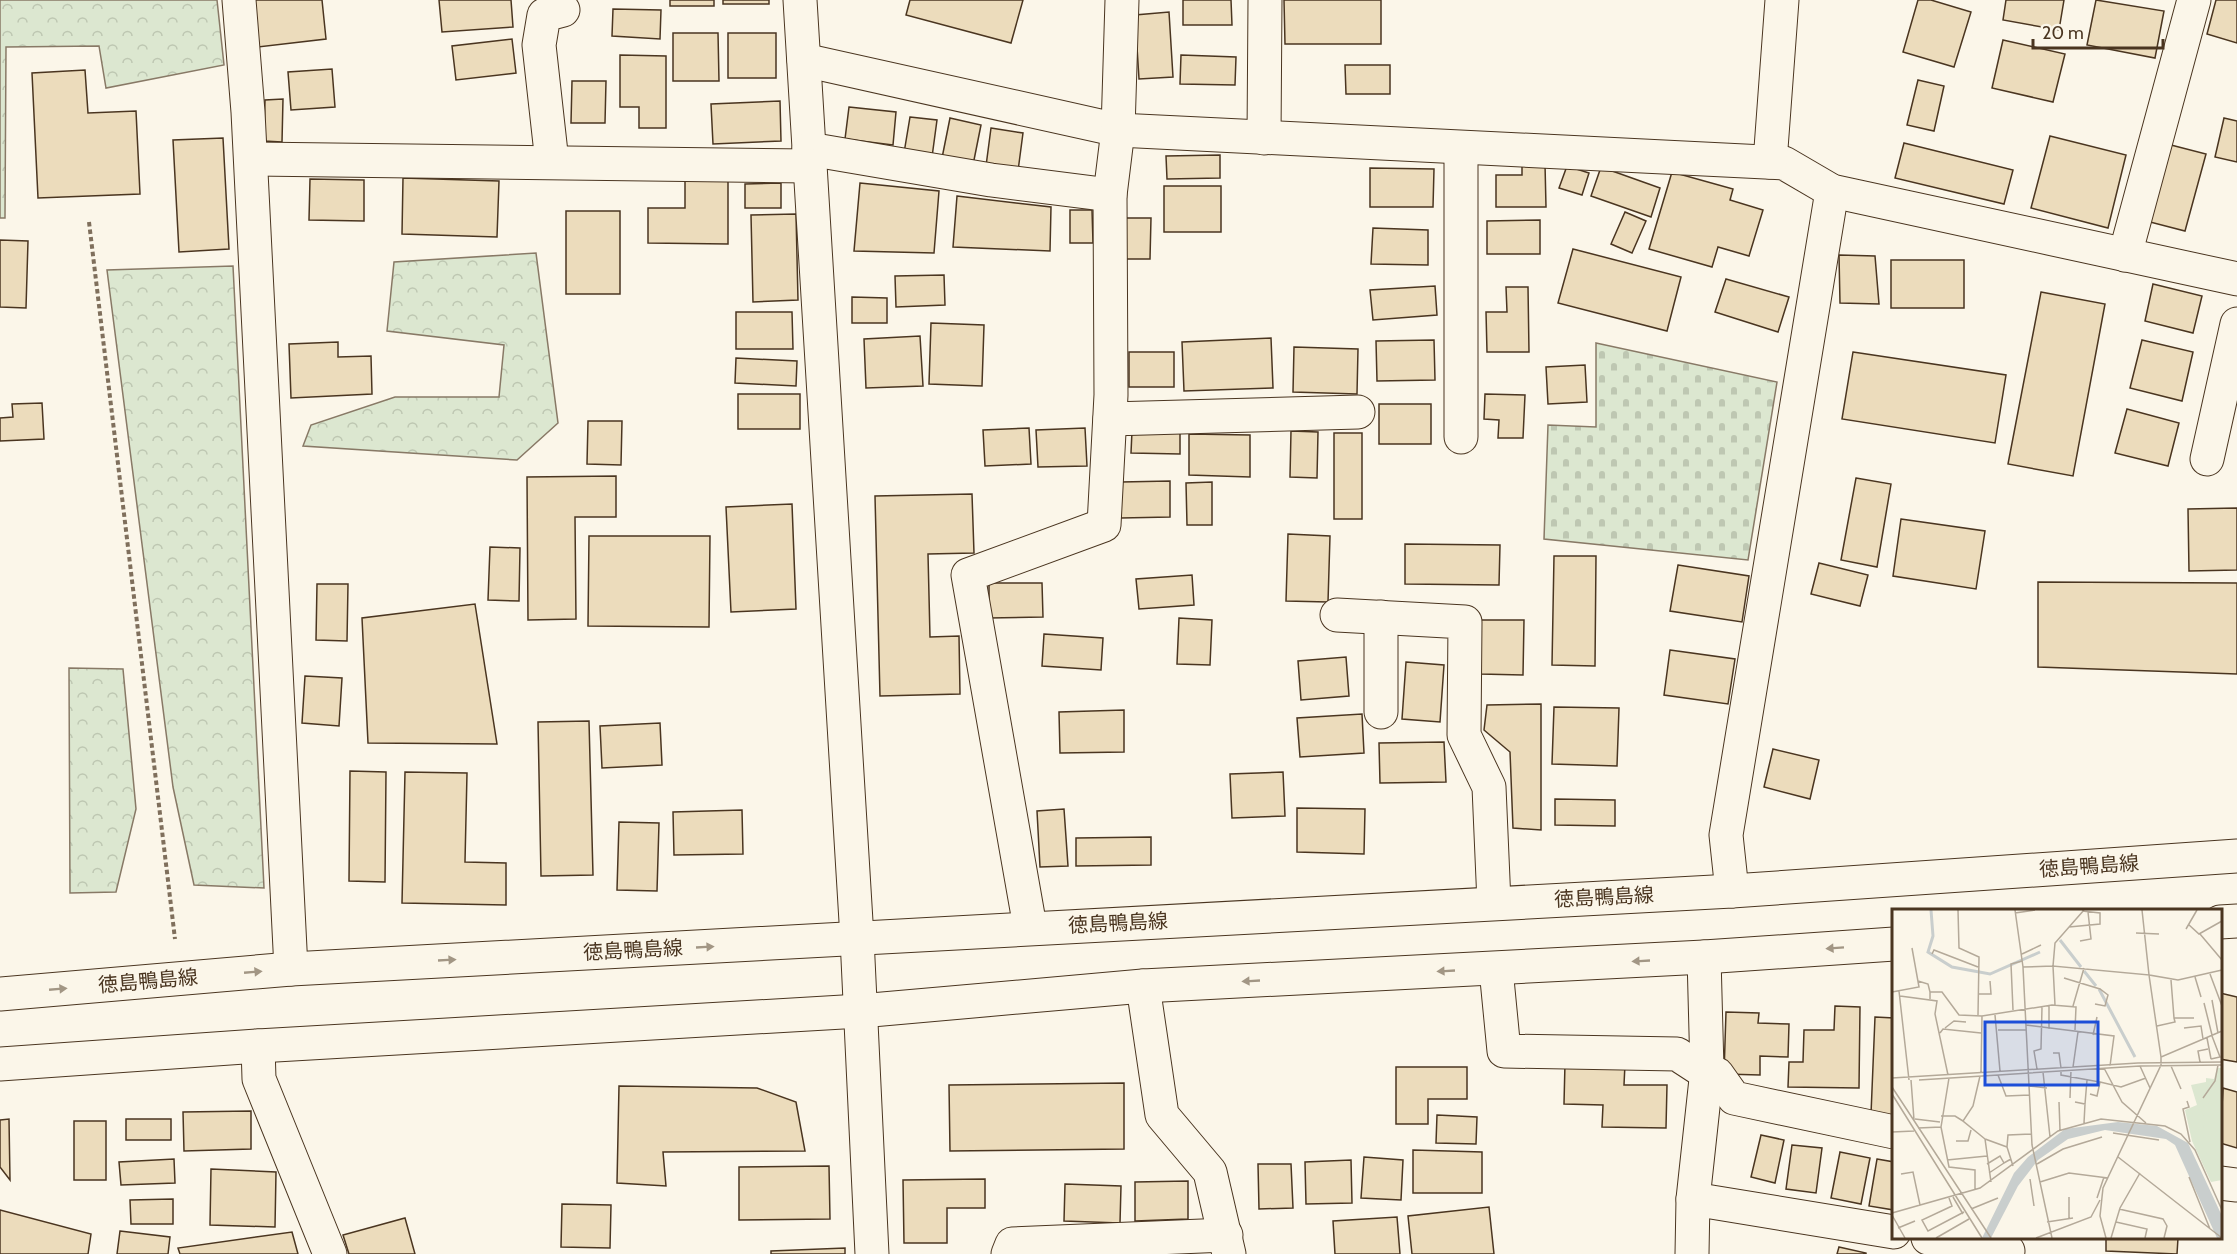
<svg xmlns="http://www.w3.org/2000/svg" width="2237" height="1254" viewBox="0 0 2237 1254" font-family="Cabin,'Noto Sans JP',sans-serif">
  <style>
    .forest { fill: url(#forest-crowns); stroke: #887966; stroke-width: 1.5 }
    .cemetery { fill: url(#cemetery-stones); stroke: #887966; stroke-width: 1.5 }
    .building { fill: #ecdcbc; stroke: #4a3520; stroke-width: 1.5 }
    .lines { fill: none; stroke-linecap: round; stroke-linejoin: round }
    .minor-casing { stroke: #4a3520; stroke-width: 35 }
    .major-casing { stroke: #4a3520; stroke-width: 35 }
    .path { stroke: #7f6f5c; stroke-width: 4; stroke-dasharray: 4.5 3; stroke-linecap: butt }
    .minor { stroke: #fbf6e9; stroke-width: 33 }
    .major { stroke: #fbf6e9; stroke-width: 33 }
    .oneway { fill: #a29684 }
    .labels { text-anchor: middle; stroke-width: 4.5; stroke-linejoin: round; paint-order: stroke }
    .street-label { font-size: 20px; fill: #4a3520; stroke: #fbf6e9 }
    .inset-river { fill: none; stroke: #c9cecd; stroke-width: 3 }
    .inset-road { fill: none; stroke: #b4a999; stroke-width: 1.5 }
    .view { fill: #1d4ed8; fill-opacity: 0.15; stroke: #1d4ed8; stroke-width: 3 }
    .inset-edge { fill: none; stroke: #4a3520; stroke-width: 3 }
  </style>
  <defs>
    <pattern id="forest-crowns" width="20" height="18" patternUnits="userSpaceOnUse" patternTransform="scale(1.5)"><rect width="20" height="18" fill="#dce7d0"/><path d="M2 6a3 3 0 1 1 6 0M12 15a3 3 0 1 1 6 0" fill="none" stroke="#bec7b2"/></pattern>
    <pattern id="cemetery-stones" width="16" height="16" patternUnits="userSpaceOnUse" patternTransform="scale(1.5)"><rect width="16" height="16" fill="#dce7d0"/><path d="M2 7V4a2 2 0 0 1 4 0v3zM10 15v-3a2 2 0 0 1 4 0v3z" fill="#bec7b2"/></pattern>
  </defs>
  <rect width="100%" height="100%" fill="#fbf6e9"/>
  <!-- forest -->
  <g class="forest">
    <path d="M0,0H217L224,65L106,88L99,46L6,47L5,218H0Z"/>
    <path d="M536,253L558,423L517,460L303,446L311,425L395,397H499L504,345L387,331L394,262Z"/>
    <path d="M233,266L264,888L194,885L173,787L107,270Z"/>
    <path d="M69,668L123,669L136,809L116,892L70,893Z"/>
  </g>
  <!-- cemetery -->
  <path class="cemetery" d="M1596,343L1777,382L1748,560L1544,539L1548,425L1596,427Z"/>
  <!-- building -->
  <g class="building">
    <path d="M252,0H322L326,39L258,47Z"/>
    <path d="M439,0H511L513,27L442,32Z"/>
    <rect x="670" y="0" width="44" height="6"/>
    <rect x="723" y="0" width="46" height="4"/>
    <path d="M910,0H1023L1011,43L906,15Z"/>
    <path d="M1183,0H1231L1232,25H1183Z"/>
    <path d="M1284,0H1381V44H1285Z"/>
    <path d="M1918,0H1931L1971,12L1954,67L1903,52Z"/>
    <path d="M2006,0H2064L2059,30L2003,20Z"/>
    <path d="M2096,0L2164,11L2155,58L2087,45Z"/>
    <path d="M2216,0H2237V43L2207,34Z"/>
    <path d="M613,9L661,10L660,39L612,36Z"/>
    <path d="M1169,12L1173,77L1139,79L1135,15Z"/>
    <path d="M673,33H718L719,81H673Z"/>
    <rect x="728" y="33" width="48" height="45"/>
    <path d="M512,39L516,73L456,80L452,46Z"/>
    <path d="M2003,40L2065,54L2053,102L1992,88Z"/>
    <path d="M620,55L666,56V128H639V107H620Z"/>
    <path d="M1181,55L1236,57L1235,85L1180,84Z"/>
    <path d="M1345,65H1390V94H1346Z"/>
    <path d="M332,69L335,107L291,110L288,72Z"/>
    <path d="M85,70L88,113L136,111L140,194L38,198L32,73Z"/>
    <path d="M1918,80L1944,86L1934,131L1907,125Z"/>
    <path d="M572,81H606L605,123H571Z"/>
    <path d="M283,99L282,142L264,141L265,100Z"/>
    <path d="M780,101L781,141L713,144L711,104Z"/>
    <path d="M849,107L896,112L893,145L845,139Z"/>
    <path d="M910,117L937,120L932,157L904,153Z"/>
    <path d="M950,118L981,125L973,165L942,158Z"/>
    <path d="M2224,118L2237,121V162L2215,157Z"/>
    <path d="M991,128L1023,133L1018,171L986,166Z"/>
    <path d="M2050,136L2126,155L2108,228L2031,208Z"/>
    <path d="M223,138L229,249L179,252L173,140Z"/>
    <path d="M1904,143L2013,170L2004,204L1895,178Z"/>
    <path d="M2171,145L2206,154L2185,231L2150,222Z"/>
    <path d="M1220,155V178L1167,179L1166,156Z"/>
    <path d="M1522,164H1545L1546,207H1496V175H1522Z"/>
    <path d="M1567,166L1589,173L1582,195L1559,188Z"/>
    <path d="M1601,167L1660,188L1651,217L1591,196Z"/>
    <path d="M1370,168L1434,169L1433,207H1370Z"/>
    <path d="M1672,172L1733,189L1730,200L1763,210L1749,256L1718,247L1712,267L1649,249Z"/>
    <path d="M403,178L499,181L497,237L402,234Z"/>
    <path d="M310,179L364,180V221L309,220Z"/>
    <path d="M685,181H728V244L648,243V208H685Z"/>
    <path d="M781,183V208H745V184Z"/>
    <path d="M860,183L939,191L934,253L854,251Z"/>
    <rect x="1164" y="186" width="57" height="46"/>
    <path d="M957,196L1051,207L1050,251L953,247Z"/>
    <path d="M1070,210H1092L1093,243H1070Z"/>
    <rect x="566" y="211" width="54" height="83"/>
    <path d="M1625,212L1646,221L1632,253L1611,244Z"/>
    <path d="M796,214L798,300L753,302L751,215Z"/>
    <path d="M1126,218H1151L1150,259H1126Z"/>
    <path d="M1540,220V254H1487V221Z"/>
    <path d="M1373,228L1428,230V265L1371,264Z"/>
    <path d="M0,240L28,241L26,308L0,307Z"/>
    <path d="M1573,249L1681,277L1667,331L1558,303Z"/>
    <path d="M1839,255L1875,256L1879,304L1840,303Z"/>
    <rect x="1891" y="260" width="73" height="48"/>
    <path d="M944,275L945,305L896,307L895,276Z"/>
    <path d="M1726,279L1789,297L1778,332L1715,312Z"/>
    <path d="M2153,284L2202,296L2193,333L2145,321Z"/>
    <path d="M1435,286L1437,315L1373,320L1370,290Z"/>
    <path d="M1506,287H1528L1529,352H1487L1486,312H1507Z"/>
    <path d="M2041,292L2105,304L2073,476L2008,464Z"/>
    <path d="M852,297L887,298V323H852Z"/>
    <path d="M736,312H792L793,349H736Z"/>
    <path d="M931,323L984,325L982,386L929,384Z"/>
    <path d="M920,336L923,386L866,388L864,339Z"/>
    <path d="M1271,338L1273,388L1184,391L1182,342Z"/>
    <path d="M1434,340L1435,380L1377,381L1376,341Z"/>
    <path d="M2142,340L2193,352L2182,401L2130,388Z"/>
    <path d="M338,342V357L371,356L372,394L291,398L289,344Z"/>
    <path d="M1294,347L1358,349L1357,394L1293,392Z"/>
    <rect x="1129" y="352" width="45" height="35"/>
    <path d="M1853,352L2006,375L1995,443L1842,419Z"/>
    <path d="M736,358L797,361L796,386L735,383Z"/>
    <path d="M1585,365L1587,402L1548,404L1546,367Z"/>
    <rect x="738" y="394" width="62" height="35"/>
    <path d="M1485,394L1525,395L1523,438H1498L1499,420L1484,419Z"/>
    <path d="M42,403L44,439L0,441V418L13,417L12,404Z"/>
    <rect x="1379" y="404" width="52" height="40"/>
    <path d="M2127,409L2179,423L2168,466L2115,453Z"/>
    <path d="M588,421H622L621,465L587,464Z"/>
    <path d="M1029,428L1031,464L985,466L983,430Z"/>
    <path d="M1085,428L1087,466L1038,467L1036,430Z"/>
    <path d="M1132,431H1180V454L1131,453Z"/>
    <path d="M1291,431L1318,432L1317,478L1290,477Z"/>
    <rect x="1334" y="433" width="28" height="86"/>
    <path d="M1189,434L1250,435V477L1189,475Z"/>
    <path d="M616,476V517H575L576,619L528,620L527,477Z"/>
    <path d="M1856,478L1891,484L1877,567L1841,560Z"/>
    <path d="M1170,481V517L1121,518V482Z"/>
    <path d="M1212,482V525H1187L1186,483Z"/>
    <path d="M972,494L974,553L928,554L930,637L959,636L960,694L880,696L875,496Z"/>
    <path d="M792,504L796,609L731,612L726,507Z"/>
    <path d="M2237,508V570L2189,571L2188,509Z"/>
    <path d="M1901,519L1985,531L1976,589L1893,576Z"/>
    <path d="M1288,534L1330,536L1328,602L1286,601Z"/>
    <path d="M589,536H710L709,627L588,626Z"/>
    <path d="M1405,544L1500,545L1499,585L1405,584Z"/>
    <path d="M490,547L520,548L519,601L488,600Z"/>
    <path d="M1554,556H1596L1595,666L1552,665Z"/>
    <path d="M1819,563L1868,575L1860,606L1811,594Z"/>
    <path d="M1678,565L1749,576L1742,622L1670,611Z"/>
    <path d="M1192,575L1194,605L1139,609L1136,579Z"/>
    <path d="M2038,582L2237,583V674L2038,667Z"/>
    <path d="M989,583H1042L1043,617L989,618Z"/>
    <path d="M317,584H348L347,641L316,640Z"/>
    <path d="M475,604L497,744L368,743L362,618Z"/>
    <path d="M1179,618L1212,620L1210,665L1177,664Z"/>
    <path d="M1481,620H1524L1523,675L1480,674Z"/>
    <path d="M1044,634L1103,638L1101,670L1042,666Z"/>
    <path d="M1670,650L1735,659L1728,704L1664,695Z"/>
    <path d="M1346,657L1349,696L1301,700L1298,661Z"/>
    <path d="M1406,662L1444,665L1440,722L1402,719Z"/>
    <path d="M305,676L342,678L339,726L302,723Z"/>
    <path d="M1541,704V830L1513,828L1510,752L1484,730L1487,705Z"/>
    <path d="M1554,707L1619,708L1617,766L1552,764Z"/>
    <path d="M1124,710V752L1060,753L1059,712Z"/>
    <path d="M1362,714L1364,753L1300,757L1297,718Z"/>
    <path d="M589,721L593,875L541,876L538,722Z"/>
    <path d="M660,723L662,765L602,768L600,726Z"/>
    <path d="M1444,742L1446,782L1380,783L1379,743Z"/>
    <path d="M1773,749L1819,760L1810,799L1764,787Z"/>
    <path d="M350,771L386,772L385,882L349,881Z"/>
    <path d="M405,772L467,773L465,862L506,863V905L402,903Z"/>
    <path d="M1283,772L1285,816L1232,818L1230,774Z"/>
    <path d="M1555,799L1615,800V826L1555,825Z"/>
    <path d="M1297,808L1365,809L1364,854L1297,852Z"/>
    <path d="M1064,809L1068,866L1040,867L1037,811Z"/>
    <path d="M742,810L743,854L674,855L673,812Z"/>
    <path d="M619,822L659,823L657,891L617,890Z"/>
    <path d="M1151,837V865L1076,866V838Z"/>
    <path d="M2220,993L2237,997V1062L2220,1059Z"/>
    <path d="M1835,1006L1860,1007L1859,1088L1788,1087L1789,1062H1803L1804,1030H1834Z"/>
    <path d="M1726,1012L1759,1013L1758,1023L1789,1024L1788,1057L1760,1056V1075L1724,1074Z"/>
    <path d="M1875,1017L1894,1018V1116L1871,1114Z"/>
    <path d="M1565,1063L1625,1064L1624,1085H1667L1666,1128L1602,1127L1603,1105L1564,1104Z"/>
    <path d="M1396,1067H1467V1099H1428V1124H1396Z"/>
    <path d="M1124,1083V1149L950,1151L949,1085Z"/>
    <path d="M619,1086L757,1088L796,1102L805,1151L663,1152L666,1186L617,1183Z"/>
    <path d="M2223,1088L2237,1092V1148L2220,1143Z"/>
    <path d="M251,1111V1149L184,1151L183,1112Z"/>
    <path d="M1437,1115L1477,1117L1476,1144L1436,1143Z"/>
    <path d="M9,1119L10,1180L0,1167V1120Z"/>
    <rect x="126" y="1119" width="45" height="21"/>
    <rect x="74" y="1121" width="32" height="59"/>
    <path d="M1761,1135L1784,1140L1775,1183L1751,1177Z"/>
    <path d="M1792,1145L1822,1148L1816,1193L1786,1189Z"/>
    <path d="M1413,1150L1482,1152V1193H1413Z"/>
    <path d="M1840,1152L1870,1158L1861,1204L1831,1198Z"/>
    <path d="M1364,1157L1403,1160L1401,1200L1361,1198Z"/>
    <path d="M174,1159L175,1183L121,1185L119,1162Z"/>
    <path d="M1877,1159L1894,1162V1210L1869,1206Z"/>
    <path d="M1351,1160L1352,1203L1306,1204L1305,1162Z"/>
    <path d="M1258,1164H1291L1293,1208L1259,1209Z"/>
    <path d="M829,1166L830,1219L739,1220V1167Z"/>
    <path d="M211,1169L276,1172L275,1227L210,1225Z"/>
    <path d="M985,1179V1208H947V1243H904L903,1180Z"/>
    <path d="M1188,1181V1219L1135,1221V1182Z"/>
    <path d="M1065,1184L1121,1186L1120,1223L1064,1221Z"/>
    <path d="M173,1199V1224H131L130,1200Z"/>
    <path d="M562,1204L611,1205L610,1248L561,1247Z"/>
    <path d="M1489,1207L1494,1254H1412L1408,1216Z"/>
    <path d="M0,1210L91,1234L88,1254H0Z"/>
    <path d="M1397,1217L1400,1254H1335L1333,1221Z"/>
    <path d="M405,1218L415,1254H349L343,1235Z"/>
    <path d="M120,1231L170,1237L168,1254H117Z"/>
    <path d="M292,1232L298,1254H180L178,1248Z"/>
    <path d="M2106,1238H2178L2177,1254L2106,1251Z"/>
    <path d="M1839,1247L1866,1253V1254H1837Z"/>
    <path d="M845,1248V1254H771V1251Z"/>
  </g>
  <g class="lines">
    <!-- minor casing -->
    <g class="minor-casing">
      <g id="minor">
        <path d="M239,0L248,112L291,969"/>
        <path d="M800,0L857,938L872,1254"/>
        <path d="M804,60L1118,130L1784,163L1832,191L2237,279"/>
        <path d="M1264,138L1265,0"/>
        <path d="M809,149L991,180L1110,195"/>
        <path d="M1461,149V437"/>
        <path d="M251,159L810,166"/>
        <path d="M552,162L539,45L544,15L563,10"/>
        <path d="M1770,162L1782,0"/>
        <path d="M2125,255L2194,0"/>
        <path d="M1110,419L1358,412"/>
        <path d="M2207,459L2237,324"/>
        <path d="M1337,615L1465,622L1464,735L1489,787L1494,903"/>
        <path d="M1381,617V712"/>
        <path d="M1732,891L1726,835L1832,191"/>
        <path d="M1030,927L968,575L1104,525L1111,395L1110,195L1118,130L1122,0"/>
        <path d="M1496,969L1504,1051L1677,1054L1697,1067L1717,1074L1734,1098L1894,1132"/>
        <path d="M1143,986L1162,1115L1210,1172L1229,1254"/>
        <path d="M258,1046L259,1079L330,1254"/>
        <path d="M2220,1183L2237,1185"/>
        <path d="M1693,1199L1894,1232"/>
        <path d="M1928,1238L2008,1251"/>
        <path d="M1008,1254L1012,1244L1226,1235"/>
        <path d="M1692,1254L1693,1199L1707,1070L1704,957"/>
      </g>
    </g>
    <!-- major casing -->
    <g class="major-casing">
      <g id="major">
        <path d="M2220,922L2237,921"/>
        <path d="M0,994L291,969L1732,891L2237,856"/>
        <path d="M0,1064L258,1046L860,1011L1143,986L1704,957L1894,944"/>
      </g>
    </g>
    <!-- path -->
    <path class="path" d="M89,222L175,939"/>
    <!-- minor -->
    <use href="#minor" class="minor"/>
    <!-- major -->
    <use href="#major" class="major"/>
  </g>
  <!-- one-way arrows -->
  <defs><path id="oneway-solid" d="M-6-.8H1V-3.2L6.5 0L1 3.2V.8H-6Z" transform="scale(1.5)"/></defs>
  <g class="oneway">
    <use href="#oneway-solid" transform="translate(705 947) rotate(-3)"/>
    <use href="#oneway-solid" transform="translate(1835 948) rotate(176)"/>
    <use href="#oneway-solid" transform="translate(447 960) rotate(-3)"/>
    <use href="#oneway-solid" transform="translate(1641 961) rotate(177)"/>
    <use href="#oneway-solid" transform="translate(1446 971) rotate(177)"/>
    <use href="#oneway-solid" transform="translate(253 972) rotate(-5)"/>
    <use href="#oneway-solid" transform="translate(1251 981) rotate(177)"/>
    <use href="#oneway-solid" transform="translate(58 989) rotate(-5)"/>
  </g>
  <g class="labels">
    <!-- street labels -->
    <g class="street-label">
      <text transform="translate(2089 866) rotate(-4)" y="7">徳島鴨島線</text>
      <text transform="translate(1604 897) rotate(-3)" y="7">徳島鴨島線</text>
      <text transform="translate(1118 923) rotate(-3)" y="7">徳島鴨島線</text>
      <text transform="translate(633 950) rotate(-3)" y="7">徳島鴨島線</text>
      <text transform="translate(148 981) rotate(-5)" y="7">徳島鴨島線</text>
    </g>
  </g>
  <!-- overview -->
  <g transform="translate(1892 909)">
    <rect width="330" height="330" fill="#fbf6e9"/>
    <path d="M325,159H330V271L319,273L300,232L293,201L305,196L299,176L314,173V169L322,170Z" fill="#dce7d0"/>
    <path d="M330,192V250H324L315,245L312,235L311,196Z" fill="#dce7d0"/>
    <path d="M226,213L265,217L296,234L330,307V329H325L283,236L274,230L213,221L176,230L146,251L126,277L99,329H90L122,264L136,248L173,220Z" fill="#c9cecd"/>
    <path class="inset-river" d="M39,1L41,27L36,43L60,58L98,65L148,43M168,31L189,58M192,62L204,77M207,80L243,148"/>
    <path class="inset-road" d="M66,1L67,39L87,48L86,106M123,1L131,58L140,236L160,329M123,4L143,1M296,15L307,25L330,12M177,18L208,15V4L190,2M294,20L305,1M244,24L267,25M308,25L330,51M188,32L199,30L196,3M40,45L42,41L86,58M130,45L149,36M131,58L161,57L163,34L192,1M318,65L330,97M303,68L309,88M172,69L208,80L216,86L213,97L203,95M279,71L282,109H302M26,72L36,75L38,83M7,82L17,171M0,83L27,78L20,39M86,85H99L98,72M8,87L45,92L43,105L56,166M38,90V83H50L67,106L90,107L160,96L184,98L183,121M320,91L326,124M312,94L320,126M163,96L161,57L257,66L250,1M181,97L192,59M121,101L119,55L130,52M103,106L108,162M134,116L222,127L218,157M265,117L283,113L282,109M53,119L62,112L74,113M292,119L309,117L311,130M157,120V97M106,121H134M48,124L51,120L89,124M201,126L205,108M315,129L319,150M161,144H167L169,159M269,148L257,66L286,71L330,61M319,150L328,148L320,127M308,153L306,142L316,140M248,157L258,179M279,157L289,180M181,158L186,123M212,159L230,193L254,214M145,160L142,142L149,140L150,98M169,162V166L208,173L205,187L198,185M151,163L158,228M89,164L90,107M106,166L114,187L138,186M88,167L81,197L71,212L93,230M0,169L246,154L330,153M19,171L22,211M27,171L248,157L330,156M208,173L229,178L254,169M137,177L155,179M0,178L99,329M0,185L90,329M178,189L179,161M311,189L323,172L326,156M295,192L297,198L291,200L298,233M167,193L168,221M183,193L193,195L195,171M49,207H63L71,212M23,210L48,213M192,214L193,195M49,218L57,258L83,261V281M26,219L49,218L57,169M0,223L22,222M221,224L267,231M64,232H76L79,221M226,248L330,329M55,251L95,247M95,255L108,247L112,254L119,250M145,255L171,240L210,228M121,257L115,238L116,226L139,225M97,264L112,254M9,265L21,263L28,296M297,268L318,320M138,270L142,297M99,273L93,230L115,238M148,273L177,264L216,269M61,288L71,305M177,288V309M57,289L60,297L30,311L36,322L72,303M205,289L212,268M79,300L106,289M227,300L271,310L275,317L272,329M0,304L88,279L166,222L209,210L273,217L289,225L303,241L330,301M0,306L13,329M155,313L181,309M224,313L255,320L253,329M6,319L23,312M44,329L77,310M144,329L199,308L208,291M214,329L208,307L211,279L269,156V148L330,122M219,329L228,299L248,264"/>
    <path class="view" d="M93,113H206V176H93Z"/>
    <rect width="330" height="330" class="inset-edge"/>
  </g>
  <!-- scale -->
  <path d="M2033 39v9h130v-9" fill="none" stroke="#4a3520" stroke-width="3"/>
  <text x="2042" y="39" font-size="18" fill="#4a3520" stroke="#fbf6e9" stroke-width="4.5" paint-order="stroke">20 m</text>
</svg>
